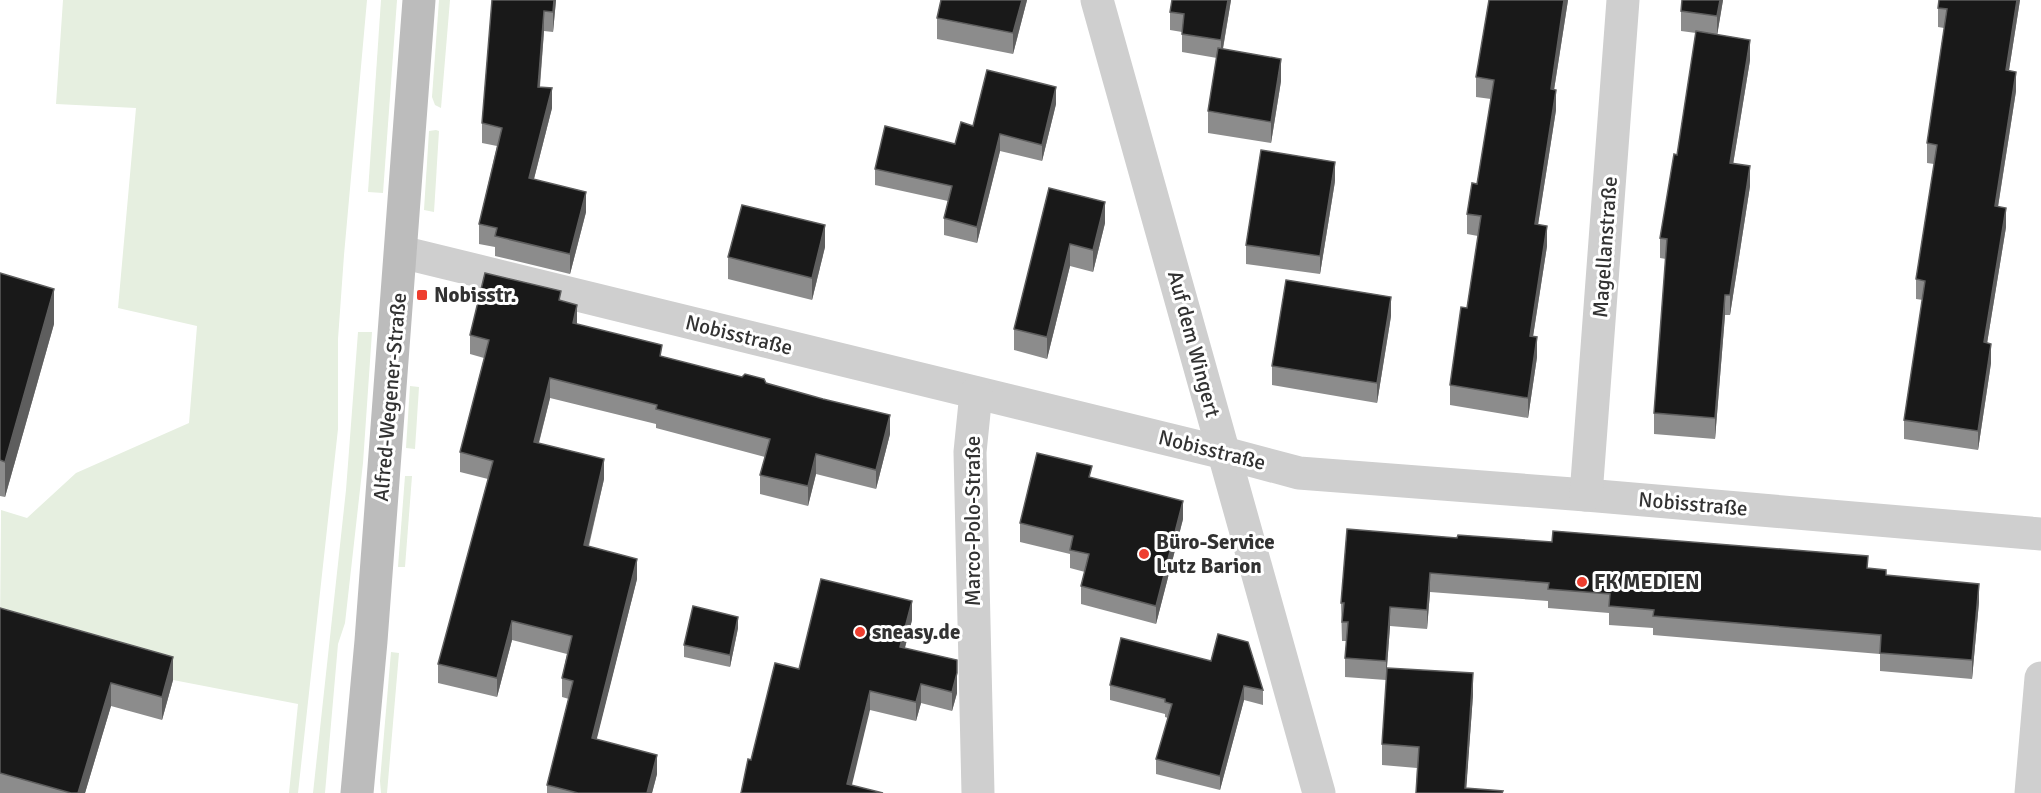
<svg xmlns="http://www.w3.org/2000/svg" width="2041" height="793" viewBox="0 0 2041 793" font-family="Signika,sans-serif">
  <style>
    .green { fill: #e6efe0 }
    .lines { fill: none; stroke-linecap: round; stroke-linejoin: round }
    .street { stroke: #cfcfcf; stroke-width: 33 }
    .secondary { stroke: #bcbcbc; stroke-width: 33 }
    .wall { fill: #8c8c8c }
    .shaded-wall { fill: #5e5e5e }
    .building { fill: #191919; stroke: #5e5e5e; stroke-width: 1.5 }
    .poi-dot { fill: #ee3e2f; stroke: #fff; stroke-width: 2 }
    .labels { text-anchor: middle; stroke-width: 6; stroke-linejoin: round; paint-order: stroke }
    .street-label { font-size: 21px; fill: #323232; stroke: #fff }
    .poi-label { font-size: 21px; font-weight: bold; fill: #323232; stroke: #fff; text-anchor: start }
  </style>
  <rect width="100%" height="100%" fill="#fff"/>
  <!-- green -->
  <g class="green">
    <path d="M63,0H367L344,255L338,339V429L298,793H289L298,704L173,680L0,631L1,510L27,518L76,473L189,423L197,326L118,308L136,108L56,104Z"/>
    <path d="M381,0H397L383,193L368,192Z"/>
    <path d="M439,0H450L441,108L435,105L432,97Z"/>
    <path d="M436,130L439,131L434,212L424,210L429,131Z"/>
    <path d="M358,332H372L363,463L345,623L338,644L325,793H313L346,490Z"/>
    <path d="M410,386L419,387L415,449L406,448Z"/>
    <path d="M405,476H412L405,567H398Z"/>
    <path d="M391,652L399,653L387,793H381L380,781Z"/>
  </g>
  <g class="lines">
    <!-- street -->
    <g class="street">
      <path d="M1097,0L1319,793"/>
      <path d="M401,252L1224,453L1299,473L1586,495L2041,534"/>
      <path d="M976,393L970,452L978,793"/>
      <path d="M1586,495L1623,0"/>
      <path d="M2031,793L2041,678"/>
    </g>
    <!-- secondary -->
    <path class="secondary" d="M357,793L371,641L419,0"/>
  </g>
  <!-- wall -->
  <g class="wall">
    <path d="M492,0H556L553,32L544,31L540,87L552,108L534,179L586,212L570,274L495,256V247L479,244V224L497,146L482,143V123Z"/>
    <path d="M941,0H1027L1013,54L937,39V18Z"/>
    <path d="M1172,0H1231L1223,49L1281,81L1271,143L1208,133V111L1217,58L1182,52V32L1170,30V12Z"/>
    <path d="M1568,0L1554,90L1556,110L1538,224L1547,246L1533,336L1537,357L1528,418L1450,405V385L1467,308L1478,236L1467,234V214L1477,184L1491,99L1476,97V77Z"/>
    <path d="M1723,0L1717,35L1750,60L1733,164L1750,186L1730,315H1725L1715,439L1654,434V413L1666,259L1660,258V238L1677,155L1696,33L1681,31V11Z"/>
    <path d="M2020,0L2009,70L2016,91L1998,207L2006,227L1987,343L1991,363L1978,450L1904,439V420L1923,300L1916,299V279L1934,164L1927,163V143L1944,28L1938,27V8Z"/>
    <path d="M1056,104L1042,161L1000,151L977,243L944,235V218L948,201L875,185V169L955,144L973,126Z"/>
    <path d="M1335,181L1320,274L1246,264V245Z"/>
    <path d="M1049,188L1105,223L1093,272L1070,266L1047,359L1014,350V329Z"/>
    <path d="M825,247L812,300L728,279V257Z"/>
    <path d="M0,273L54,324L5,497L0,496Z"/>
    <path d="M561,301L577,324L662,357L766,383L890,434L876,489L816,474L808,506L760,494V475L765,457L656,428V424L550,398L539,443L604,479L589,546L637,579L596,740L657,774L652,793H547V785L569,699L562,697V678L567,654L512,640L497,697L438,683V664L488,479L460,472V452L484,358L470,354V335Z"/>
    <path d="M1391,316L1377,403L1272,385V366Z"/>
    <path d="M1092,478L1183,519L1156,624L1081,604V586L1085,572L1070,568V554L1020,542V523Z"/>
    <path d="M1457,538L1868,568L1886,576L1979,602L1972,679L1880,671V654L1653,635V628L1609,625V613L1548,608V601L1430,592L1427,629L1390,626L1386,680L1345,677V658L1347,641H1342L1341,603Z"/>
    <path d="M0,608L173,680L162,720L111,706L85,793H0Z"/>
    <path d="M912,620L905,648L957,693L952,711L921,703L916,721L870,710L751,760L799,669Z"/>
    <path d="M738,628L730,667L684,657V645Z"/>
    <path d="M1121,638L1263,690V705L1244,700L1220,790L1156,774V759L1168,718L1165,717V714L1110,700V685Z"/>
    <path d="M1473,695L1466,788L1416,793L1417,768L1382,765V744Z"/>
  </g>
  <!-- shaded-wall -->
  <g class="shaded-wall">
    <path d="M554,0H556L553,32V12Z"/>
    <path d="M1022,0H1027L1013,54V33Z"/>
    <path d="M1228,0H1231L1221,59V40Z"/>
    <path d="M1564,0H1568L1551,109V89Z"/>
    <path d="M1720,0H1723L1717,36V16Z"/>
    <path d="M2017,0H2020L2006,89V70Z"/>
    <path d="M544,11V31L538,107V87Z"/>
    <path d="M1750,40V60L1730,183V163Z"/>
    <path d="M1281,59V81L1271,143V122Z"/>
    <path d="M2016,72V91L1995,225V206Z"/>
    <path d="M1056,87V104L1042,161V145Z"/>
    <path d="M552,88V108L529,198V178Z"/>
    <path d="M1556,90V110L1535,244V224Z"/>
    <path d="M1000,134V151L977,243V227Z"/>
    <path d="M1335,162V181L1320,274V256Z"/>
    <path d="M1750,166V186L1730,315V295Z"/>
    <path d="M586,192V212L570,274V254Z"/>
    <path d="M1105,202V223L1093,272V250Z"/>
    <path d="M2006,208V227L1984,362V342Z"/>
    <path d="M825,225V247L812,300V278Z"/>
    <path d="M1547,226V246L1530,356V336Z"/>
    <path d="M1070,244V266L1047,359V337Z"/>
    <path d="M54,289V324L5,497V462Z"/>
    <path d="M1725,295V315L1715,439V418Z"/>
    <path d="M1391,297V316L1377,403V383Z"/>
    <path d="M577,305V324L573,323Z"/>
    <path d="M1537,337V357L1528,418V398Z"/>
    <path d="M1991,344V363L1978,450V431Z"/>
    <path d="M550,378V398L534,461V442Z"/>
    <path d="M890,415V434L876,489V470Z"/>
    <path d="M816,454V474L808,506V486Z"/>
    <path d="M604,459V479L584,564V545Z"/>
    <path d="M1183,501V519L1156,624V606Z"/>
    <path d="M637,559V579L592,758V738Z"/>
    <path d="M1430,573V592L1427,629V610Z"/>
    <path d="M1979,584V602L1972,679V660Z"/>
    <path d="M912,601V620L900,666V647Z"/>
    <path d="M1390,607V626L1386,680V661Z"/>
    <path d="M738,617V628L730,667V655Z"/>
    <path d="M512,621V640L497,697V678Z"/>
    <path d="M173,657V680L162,720V697Z"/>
    <path d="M957,673V693L952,711V692Z"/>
    <path d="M1473,673V695L1466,793H1465Z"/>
    <path d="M111,683V706L85,793H78Z"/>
    <path d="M921,684V703L916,721V702Z"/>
    <path d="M1244,686V700L1220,790V776Z"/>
    <path d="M870,691V710L850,793L847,784Z"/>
    <path d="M657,755V774L652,793H647Z"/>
  </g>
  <!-- building -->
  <g class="building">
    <path d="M492,0H554L553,12L544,11L538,87L552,88L529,178L586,192L570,254L495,236L497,228L479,224L502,128L482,123Z"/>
    <path d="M941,0H1022L1013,33L937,18Z"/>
    <path d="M1172,0H1228L1221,40L1182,34L1184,14L1170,12Z"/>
    <path d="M1489,0H1564L1551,89L1556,90L1535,224L1547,226L1530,336L1537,337L1528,398L1450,385L1461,307L1467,308L1481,216L1467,214L1472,183L1477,184L1494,80L1476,77Z"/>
    <path d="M1682,0H1720L1717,16L1681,11Z"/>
    <path d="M1939,0H2017L2006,70L2016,72L1995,206L2006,208L1984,342L1991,344L1978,431L1904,420L1925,281L1916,279L1937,145L1927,143L1947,9L1938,8Z"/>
    <path d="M1696,31L1750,40L1730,163L1750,166L1730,295H1725L1715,418L1654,413L1667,239L1660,238L1674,154L1677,155Z"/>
    <path d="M1218,48L1281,59L1271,122L1208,111Z"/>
    <path d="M987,70L1056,87L1042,145L1000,134L977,227L944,218L952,186L875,169L885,126L955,144L961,122L973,126Z"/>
    <path d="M1261,150L1335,162L1320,256L1246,245Z"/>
    <path d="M1049,188L1105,202L1093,250L1070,244L1047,337L1014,329Z"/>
    <path d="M742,205L825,225L812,278L728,257Z"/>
    <path d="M0,273L54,289L5,462L0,460Z"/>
    <path d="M485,273L561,291L559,300L577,305L573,323L662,345L660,356L742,377L745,374L764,379L766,383L823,399L890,415L876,470L816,454L808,486L760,475L770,439L656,409L657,405L550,378L534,442L604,459L584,545L637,559L592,738L657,755L647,793H578L547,785L573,681L562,678L572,636L512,621L497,678L438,664L493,461L460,452L489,340L470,335Z"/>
    <path d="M1286,280L1391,297L1377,383L1272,366Z"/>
    <path d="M1037,453L1092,466L1089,477L1183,501L1156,606L1081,586L1089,554L1070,550L1073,536L1020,523Z"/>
    <path d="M1347,529L1457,538L1458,535L1552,542L1553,531L1868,556L1867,568L1886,570V575L1979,584L1972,660L1880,653L1881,635L1653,616L1654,610L1609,606L1610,594L1548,589L1549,583L1430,573L1427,610L1390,607L1386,661L1345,658L1348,622H1342L1344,603H1341Z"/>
    <path d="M821,579L912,601L900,647L957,660V673L952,692L921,684L916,702L870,691L847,784L883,793H741L748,759L751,760L775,663L799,669Z"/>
    <path d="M693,606L738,617L730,655L684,645Z"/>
    <path d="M0,608L173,657L162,697L111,683L78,793H71L0,773Z"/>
    <path d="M1218,634L1248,642L1263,690L1244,686L1220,776L1156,759L1172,704L1165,702V699L1110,685L1121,638L1211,661Z"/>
    <path d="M1387,668L1473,673L1465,788L1503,791L1502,793H1416L1419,747L1382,744Z"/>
  </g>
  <!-- markers -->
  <g class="poi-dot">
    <rect x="416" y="289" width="12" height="12" rx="3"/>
    <circle cx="1144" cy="554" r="6"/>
    <circle cx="1582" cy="582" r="6"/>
    <circle cx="860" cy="632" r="6"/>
  </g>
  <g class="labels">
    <!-- street labels -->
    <g class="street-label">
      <text transform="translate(1605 247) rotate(-86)" y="7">Magellanstraße</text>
      <text transform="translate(739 335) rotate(14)" y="7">Nobisstraße</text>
      <text transform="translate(1194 344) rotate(75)" y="7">Auf dem Wingert</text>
      <text transform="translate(390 397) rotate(-85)" y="7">Alfred-Wegener-Straße</text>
      <text transform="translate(1212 450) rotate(14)" y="7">Nobisstraße</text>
      <text transform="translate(1693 504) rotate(5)" y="7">Nobisstraße</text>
      <text transform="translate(973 521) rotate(-90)" y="7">Marco-Polo-Straße</text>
    </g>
    <!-- poi labels -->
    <g class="poi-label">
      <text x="434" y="302">Nobisstr.</text>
      <text x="1156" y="549">Büro-Service<tspan x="1156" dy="24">Lutz Barion</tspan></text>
      <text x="1594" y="589">FK MEDIEN</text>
      <text x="872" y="639">sneasy.de</text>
    </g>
  </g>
</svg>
